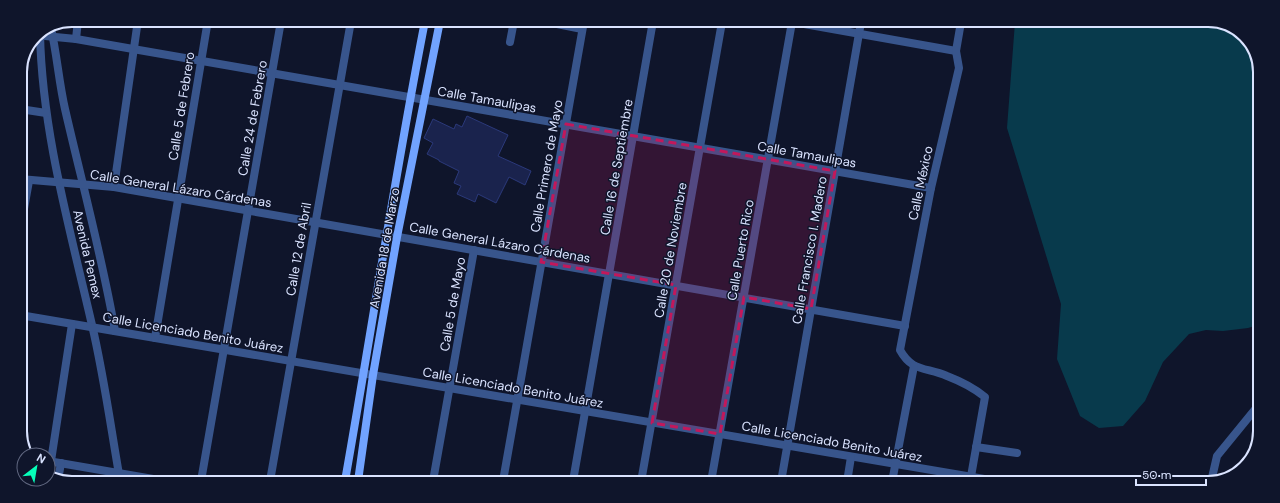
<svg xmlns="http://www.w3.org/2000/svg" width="1280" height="503" viewBox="0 0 1280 503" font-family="'DM Sans',sans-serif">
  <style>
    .water { fill: #083a4c }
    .building { fill: #1a234d; stroke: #2b397a }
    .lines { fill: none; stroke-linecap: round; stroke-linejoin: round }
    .street { stroke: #38558c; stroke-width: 8 }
    .secondary { stroke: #71a3ff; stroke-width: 8 }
    .marked { fill: #c2185b; fill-opacity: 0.2; stroke: #c2185b; stroke-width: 3; stroke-dasharray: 8 5; stroke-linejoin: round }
    .labels { text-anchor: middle; stroke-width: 3; stroke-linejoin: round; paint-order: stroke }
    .street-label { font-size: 13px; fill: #dae3ff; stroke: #0f152b }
    .rim { fill: none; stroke: #dae3ff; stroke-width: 2 }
  </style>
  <rect width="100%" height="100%" fill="#0f152b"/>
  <!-- water -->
  <path class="water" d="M1015,22L1225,23L1249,40L1260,68L1258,325L1248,328L1223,331L1206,330L1189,334L1163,362L1145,401L1123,426L1099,428L1080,416L1057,359L1061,304L1007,128Z"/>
  <!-- building -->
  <path class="building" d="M467,116L508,135L498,156L531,171L525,185L509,177L496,203L478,194L475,202L457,194L461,186L454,183L459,171L439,161V160L427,154L433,143L424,138L433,119L454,129L456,124L462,127Z"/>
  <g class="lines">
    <!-- street -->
    <g class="street">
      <path d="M542,21L582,29"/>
      <path d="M793,22L956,51"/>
      <path d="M961,22L956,51L959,68L931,188L900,350C912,372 926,367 947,376C960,381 974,388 985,397L970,482"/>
      <path d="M51,28C57,55 59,83 65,109C82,183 102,256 115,331"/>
      <path d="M40,33C42,132 70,229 92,325C104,376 111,429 120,480"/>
      <path d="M35,35L76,39L133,49L931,188"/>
      <path d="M76,39L78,20"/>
      <path d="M510,42L514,21"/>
      <path d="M20,109L46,113"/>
      <path d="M20,179L114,187L905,326"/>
      <path d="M114,187L138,20"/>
      <path d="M20,231L29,181"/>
      <path d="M20,315L1002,482"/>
      <path d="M155,338L208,20"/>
      <path d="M976,447L1017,453"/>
      <path d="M48,461L159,480"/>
      <path d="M51,461L72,324"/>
      <path d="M58,480L61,463"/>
      <path d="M201,481L281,21"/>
      <path d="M270,481L351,21"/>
      <path d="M433,481L474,250"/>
      <path d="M503,481L584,21"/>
      <path d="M573,481L653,21"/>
      <path d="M641,482L722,22"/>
      <path d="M711,482L792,22"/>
      <path d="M781,482L861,22"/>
      <path d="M847,482L851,457"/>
      <path d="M892,482L914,366"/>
      <path d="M1211,482L1217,456L1257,407"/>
    </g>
    <!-- secondary -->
    <g class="secondary">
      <path d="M345,481C372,328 395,174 425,21"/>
      <path d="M358,481L373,375L397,237L440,21"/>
    </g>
  </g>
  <!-- marked area -->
  <path class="marked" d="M566,124L835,171L811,309L744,297L720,434L652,423L676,285L541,262Z"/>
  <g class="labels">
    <!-- street labels -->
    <g class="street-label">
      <text transform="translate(487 99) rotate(10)" y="5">Calle Tamaulipas</text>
      <text transform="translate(181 106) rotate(-81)" y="5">Calle 5 de Febrero</text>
      <text transform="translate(252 118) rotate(-80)" y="5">Calle 24 de Febrero</text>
      <text transform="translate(807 154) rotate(10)" y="5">Calle Tamaulipas</text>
      <text transform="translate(546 166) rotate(-80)" y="5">Calle Primero de Mayo</text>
      <text transform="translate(616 167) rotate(-80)" y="5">Calle 16 de Septiembre</text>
      <text transform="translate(920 183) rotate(-78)" y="5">Calle México</text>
      <text transform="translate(181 188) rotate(9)" y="5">Calle General Lázaro Cárdenas</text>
      <text transform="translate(500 242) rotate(10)" y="5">Calle General Lázaro Cárdenas</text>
      <text transform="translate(384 248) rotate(-80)" y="5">Avenida 18 de Marzo</text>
      <text transform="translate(298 249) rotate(-80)" y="5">Calle 12 de Abril</text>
      <text transform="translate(670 250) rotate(-80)" y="5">Calle 20 de Noviembre</text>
      <text transform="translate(740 250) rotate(-80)" y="5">Calle Puerto Rico</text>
      <text transform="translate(809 250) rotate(-80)" y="5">Calle Francisco I. Madero</text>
      <text transform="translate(88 254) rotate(77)" y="5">Avenida Pemex</text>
      <text transform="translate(452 304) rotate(-80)" y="5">Calle 5 de Mayo</text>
      <text transform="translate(193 332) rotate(10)" y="5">Calle Licenciado Benito Juárez</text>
      <text transform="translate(513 387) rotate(10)" y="5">Calle Licenciado Benito Juárez</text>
      <text transform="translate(832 441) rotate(10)" y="5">Calle Licenciado Benito Juárez</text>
    </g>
  </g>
  <!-- crop -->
  <path d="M0 0H1280V503H0ZM72 27H1208A45 45 0 0 1 1253 72V431A45 45 0 0 1 1208 476H72A45 45 0 0 1 27 431V72A45 45 0 0 1 72 27Z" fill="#0f152b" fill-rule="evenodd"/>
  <path class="rim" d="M72 27H1208A45 45 0 0 1 1253 72V431A45 45 0 0 1 1208 476H72A45 45 0 0 1 27 431V72A45 45 0 0 1 72 27Z"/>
  <!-- north arrow -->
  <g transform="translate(36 467) rotate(31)"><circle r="19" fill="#0f152b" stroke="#606780"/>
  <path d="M0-3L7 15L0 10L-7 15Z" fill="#06ffba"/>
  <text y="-6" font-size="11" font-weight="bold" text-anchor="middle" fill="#dae3ff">N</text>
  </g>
  <!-- scale -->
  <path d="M1136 479v6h70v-6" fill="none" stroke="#dae3ff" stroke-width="2"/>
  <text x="1142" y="479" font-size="12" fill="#dae3ff" stroke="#0f152b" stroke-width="3" paint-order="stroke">50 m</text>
</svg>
